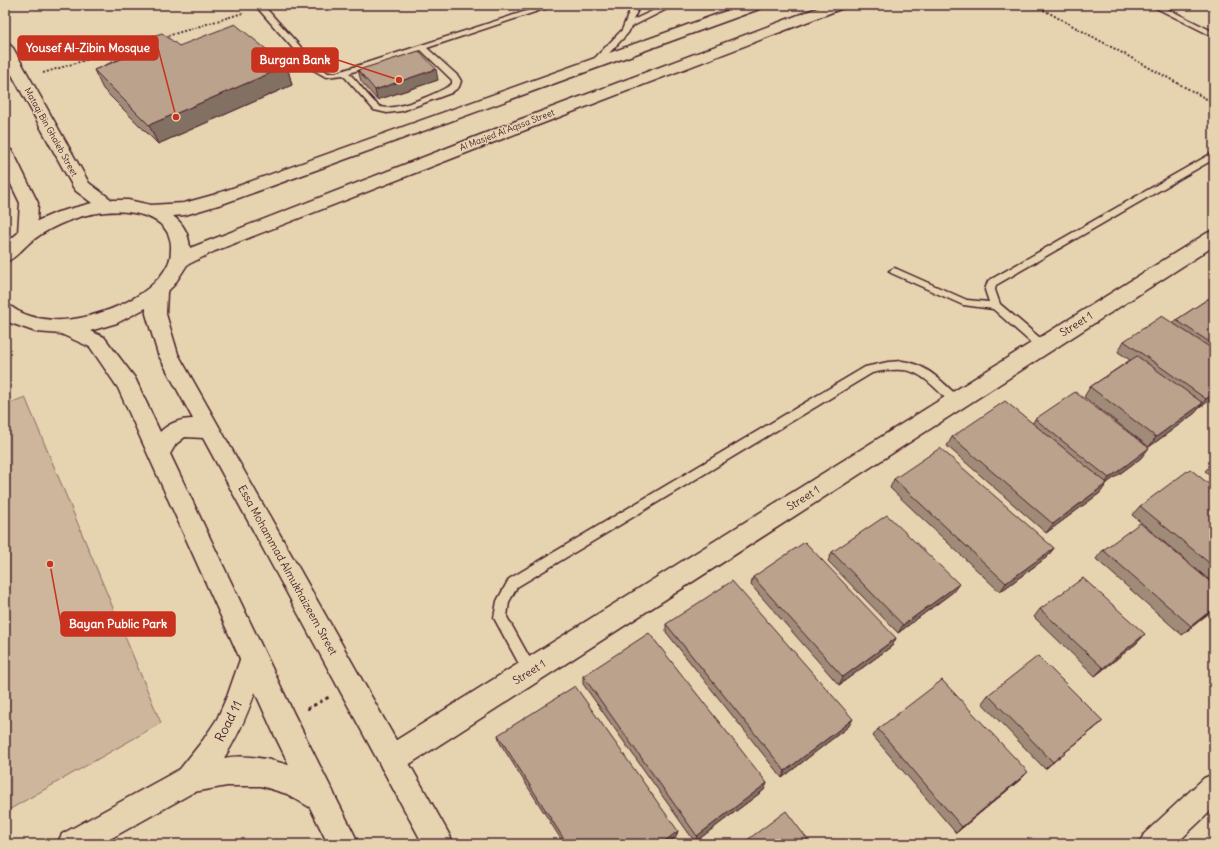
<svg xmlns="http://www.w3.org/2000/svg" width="1219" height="849" viewBox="0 0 1219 849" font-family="Delius,sans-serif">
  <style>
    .green { fill: #cdb69b; stroke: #8c6a63 }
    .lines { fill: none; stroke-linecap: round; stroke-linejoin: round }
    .lane-casing { stroke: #4a1f2b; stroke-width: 3 }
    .street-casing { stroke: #4a1f2b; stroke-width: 3 }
    .secondary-casing { stroke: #4a1f2b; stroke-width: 3 }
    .path-far1 { stroke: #4a1f2b; stroke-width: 2; stroke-dasharray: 2 2; stroke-linecap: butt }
    .path { stroke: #4a1f2b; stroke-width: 3; stroke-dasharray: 3.5 3.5; stroke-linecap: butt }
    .lane { fill: #e6d4b1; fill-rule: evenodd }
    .street { fill: #e6d4b1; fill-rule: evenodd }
    .secondary { fill: #e6d4b1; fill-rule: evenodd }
    .wall { fill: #a08b78; stroke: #4a1f2b }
    .shaded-wall { fill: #827162; stroke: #4a1f2b }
    .building { fill: #baa28c; stroke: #4a1f2b }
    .labels { text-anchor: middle; stroke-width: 3; stroke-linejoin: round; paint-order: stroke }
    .far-street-label { font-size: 9px; fill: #4a1f2b; stroke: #e6d4b1 }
    .street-label { font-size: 11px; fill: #4a1f2b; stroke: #e6d4b1 }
    .near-street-label { font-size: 13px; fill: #4a1f2b; stroke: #e6d4b1 }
    .leader { fill: none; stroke: #c8321e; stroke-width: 1.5 }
    .callout-dot { fill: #c8321e; stroke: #e6d4b1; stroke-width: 1.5 }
    .callout { fill: #c8321e; stroke: #c8321e; stroke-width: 1.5 }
    .callout-label { font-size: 12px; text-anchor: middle; font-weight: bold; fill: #fff }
  </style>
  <rect width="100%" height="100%" fill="#e6d4b1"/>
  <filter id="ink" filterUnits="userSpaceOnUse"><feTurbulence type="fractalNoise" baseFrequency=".025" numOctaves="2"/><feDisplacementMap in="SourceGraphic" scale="8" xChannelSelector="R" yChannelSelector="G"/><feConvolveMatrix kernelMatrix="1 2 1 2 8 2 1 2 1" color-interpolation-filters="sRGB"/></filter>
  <g filter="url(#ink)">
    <!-- green -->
    <path class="green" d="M25,397L161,723L5,812V405Z"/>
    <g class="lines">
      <!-- lane casing -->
      <g class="lane-casing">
        <g id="lane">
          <path d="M255,5H263L316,64L328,73H335L545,5H556L427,48L458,76L461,81L459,87L451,93L402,111L387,113L374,110L343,75L326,77L310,68ZM421,50L452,80V84C441,92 391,114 379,106C368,97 359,83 349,73Z"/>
          <path d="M632,5H640L633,20L665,5H675L631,27L628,33L596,67H590V63L622,30Z"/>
          <path d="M1150,5H1160L1214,32V37Z"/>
          <path d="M1214,152V159L996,285L995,290L1000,304L1046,343L1047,346L1046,349H1038L993,309L963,305L891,273L889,271L894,268L897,269L967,300L989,302L985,290L988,281Z"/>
          <path d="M902,361C927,364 942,382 960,398L961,401L960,404L956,405L952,404C922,376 917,363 872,373L517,587L509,602L507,617L537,671L535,675L530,677L525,675L494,618L497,601L509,579L865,367L888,362Z"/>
        </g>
      </g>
      <!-- street casing -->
      <g class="street-casing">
        <g id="street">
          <path d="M1214,231V246L402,769L392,773L382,769L378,759L382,749L1207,233Z"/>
          <path d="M253,645L262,648L266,657C256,693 244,727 224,758C256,752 305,766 330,787C333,789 334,794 335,798L331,808L321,812L311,808L287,794L261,786H227L194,792L101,844H57L62,834L180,769L203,740L217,719L228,694L244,648Z"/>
          <path d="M1214,774V808L1176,844H1139L1144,834L1204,778Z"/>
        </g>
      </g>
      <!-- secondary casing -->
      <g class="secondary-casing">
        <path id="secondary" d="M743,5H764L762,8L225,203L185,215L173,216C184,224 189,235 190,248L516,121L825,5H845L843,8L528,129L215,251L187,265L174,285L167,292L166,314L178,354L449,834L454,844H423L203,438L185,437L176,444L170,454L293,712L359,844H328L273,732L118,388L90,347L61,334L36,332L5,321V304C11,306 13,308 18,311C29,317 41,319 53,320C89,322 150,300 167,266C171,259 171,253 171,245C169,215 130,210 106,212C81,214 53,225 33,240C23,247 16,259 5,262V244L18,233L20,203L5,172V149L11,150L14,154L38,203L37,221L58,212L92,203L76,191L73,187L5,62V43L10,45L13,48L89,183L112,200H128L151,205L184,203L213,195ZM146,308V314L158,354L193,419C180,419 169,423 160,432L135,378L104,337L90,331L117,323Z"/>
      </g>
      <!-- path-far1 -->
      <g class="path-far1">
        <path d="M984,5L1040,8L1214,103"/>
        <path d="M164,37L243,13"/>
        <path d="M43,73L125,48"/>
      </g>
      <!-- path -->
      <path class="path" d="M307,709L329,697"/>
      <!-- lane -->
      <use href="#lane" class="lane"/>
      <!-- street -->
      <use href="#street" class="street"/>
      <!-- secondary -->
      <use href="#secondary" class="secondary"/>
    </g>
    <!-- wall -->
    <g class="wall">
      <path d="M122,46H179L287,66L292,85L158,144L103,89L94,70L126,56Z"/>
      <path d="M358,70L438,80L377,100L361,81Z"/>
      <path d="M1214,295V397L1198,409L1195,413L1149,447L1084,397L1090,387L1130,360L1118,352L1124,341L1174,323L1176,320Z"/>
      <path d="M1035,419L1141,458L1107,483L1100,493L1046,533L947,446L952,437L1033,423Z"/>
      <path d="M1214,462V478L1205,471Z"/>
      <path d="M894,479L1054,548L1047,557L1000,592L890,488Z"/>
      <path d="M1214,488V584L1132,515L1140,506Z"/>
      <path d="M1103,550L1214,609L1182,635L1096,559Z"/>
      <path d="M832,552L953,592L898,633L828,561Z"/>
      <path d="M753,577L896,638L892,646L839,685L751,585Z"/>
      <path d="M1040,609L1145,634L1137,643L1095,676L1034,617Z"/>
      <path d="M666,624L849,726L782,778L666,632Z"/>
      <path d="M583,676L767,783L764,790L695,842L583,684Z"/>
      <path d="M988,695L1103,721L1045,769L982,703Z"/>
      <path d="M878,729L1021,779L956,833L873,736Z"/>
      <path d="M498,735L676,837L667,844H564L500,743Z"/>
    </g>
    <!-- shaded-wall -->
    <g class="shaded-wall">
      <path d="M287,66L292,85L158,144L149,125Z"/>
      <path d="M436,69L438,80L377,100L375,90Z"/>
      <path d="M1214,393V397L1198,409L1206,399Z"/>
      <path d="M1203,403L1195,413L1149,447L1156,437Z"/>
      <path d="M1149,448L1141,458L1107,483L1100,493L1046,533L1053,524L1102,487L1109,478Z"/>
      <path d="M1054,548L1047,557L1000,592L1006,583Z"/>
      <path d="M959,584L953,592L898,633L903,625Z"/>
      <path d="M1214,608V609L1182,635L1191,626Z"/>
      <path d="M1145,634L1137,643L1095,676L1103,668Z"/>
      <path d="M896,638L892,646L839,685L843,677Z"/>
      <path d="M853,719L849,726L782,778L785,771Z"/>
      <path d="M1103,721L1095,728L1045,769L1053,762Z"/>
      <path d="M1028,772L1021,779L956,833L962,827Z"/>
      <path d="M767,783L764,790L695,842L697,836Z"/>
      <path d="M678,831L676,837L667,844H661Z"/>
    </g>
    <!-- building -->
    <g class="building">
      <path d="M235,24L287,66L149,125L94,70L131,55L122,46L162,33L179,46Z"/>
      <path d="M419,51L436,69L375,90L358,70Z"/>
      <path d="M1214,295V345L1176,320Z"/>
      <path d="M1162,316L1214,350V393L1206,399L1124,341Z"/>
      <path d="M1137,356L1203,403L1156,437L1090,387Z"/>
      <path d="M1075,392L1149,448L1109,478L1035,419Z"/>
      <path d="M1005,401L1107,483L1053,524L952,437Z"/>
      <path d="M940,448L1054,548L1006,583L894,479Z"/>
      <path d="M1190,469L1214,488V567L1140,506Z"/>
      <path d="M887,515L959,584L903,625L832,552Z"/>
      <path d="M1140,523L1214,585V608L1191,626L1103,550Z"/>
      <path d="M805,542L896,638L843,677L753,577Z"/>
      <path d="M1083,578L1145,634L1103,668L1040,609Z"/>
      <path d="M732,581L853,719L785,771L666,624Z"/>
      <path d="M649,633L767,783L697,836L583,676Z"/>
      <path d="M1038,656L1103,721L1053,762L988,695Z"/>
      <path d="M942,680L1028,772L962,827L878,729Z"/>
      <path d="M575,686L678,831L661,844H567L498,735Z"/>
      <path d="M786,811L811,844H742Z"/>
    </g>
  </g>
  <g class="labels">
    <!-- far-street labels -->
    <g class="far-street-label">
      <text transform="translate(507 130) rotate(-21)" y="3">Al Masjed Al Aqssa Street</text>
      <text transform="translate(51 132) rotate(61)" y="3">Mataqi Bin Ghaleb Street</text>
    </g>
    <!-- street labels -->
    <g class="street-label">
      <text transform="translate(1076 324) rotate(-32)" y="4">Street 1</text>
      <text transform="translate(803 498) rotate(-32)" y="4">Street 1</text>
      <text transform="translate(288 570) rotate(61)" y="4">Essa Mohammad Almukhaizeem Street</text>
      <text transform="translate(529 672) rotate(-32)" y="4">Street 1</text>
    </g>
    <!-- near-street labels -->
    <g class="near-street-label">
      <text transform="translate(228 721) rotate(-63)" y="5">Road 11</text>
    </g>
  </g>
  <!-- callouts -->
  <path class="leader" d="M176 117L158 48M399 80L338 60M50 564L61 624"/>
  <g class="callout-dot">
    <circle cx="176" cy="117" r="4"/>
    <circle cx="399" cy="80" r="4"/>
    <circle cx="50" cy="564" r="4"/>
  </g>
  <g class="callout">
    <rect x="18" y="36" width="140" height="24" rx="4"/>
    <rect x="252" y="48" width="86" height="24" rx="4"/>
    <rect x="61" y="612" width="114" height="24" rx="4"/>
  </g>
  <g class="callout-label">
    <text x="88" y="52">Yousef Al-Zibin Mosque</text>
    <text x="295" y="64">Burgan Bank</text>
    <text x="118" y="628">Bayan Public Park</text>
  </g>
  <!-- margin -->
  <rect width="1219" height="849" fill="none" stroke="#e6d4b1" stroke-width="20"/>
  <rect x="10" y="10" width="1199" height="829" fill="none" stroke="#4a1f2b" stroke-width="1.5" filter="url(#ink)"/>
</svg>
